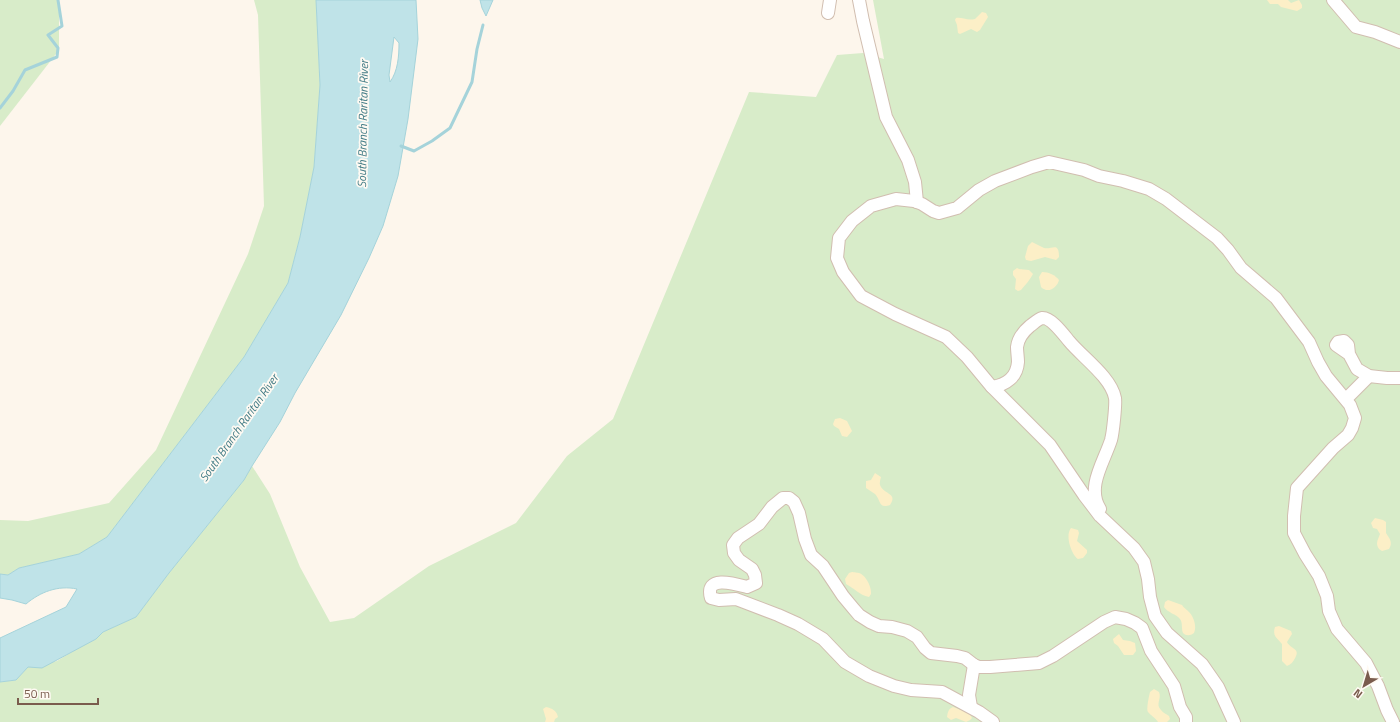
<svg xmlns="http://www.w3.org/2000/svg" width="1400" height="722" viewBox="0 0 1400 722" font-family="'Titillium Web',sans-serif">
  <style>
    .green { fill: #d8ecc9 }
    .sand { fill: #fcefc7 }
    .water { fill: #bfe3e8; stroke: #a5d3da; fill-rule: evenodd }
    .lines { fill: none; stroke-linecap: round; stroke-linejoin: round }
    .stream { stroke: #a5d3da; stroke-width: 3 }
    .minor-casing { stroke: #d1beb0; stroke-width: 14 }
    .minor { stroke: #fff; stroke-width: 12 }
    .labels { text-anchor: middle; stroke-width: 3.5; stroke-linejoin: round; paint-order: stroke }
    .water-label { font-size: 12px; font-style: italic; fill: #437c86; stroke: #fffaf3 }
  </style>
  <rect width="100%" height="100%" fill="#fdf6ec"/>
  <!-- green -->
  <g class="green">
    <path d="M0,0H59V50L0,126Z"/>
    <path d="M254,0H316L320,85L314,167L300,237L288,283L244,357L107,537L79,554L19,568L8,575L0,574V520L28,521L109,503L156,450L248,254L264,206L258,15Z"/>
    <path d="M873,0H1400V722H0V682L16,680L28,667L57,661L81,646L96,639L103,632L136,617L169,573L244,480L252,466L270,494L300,567L330,622L354,618L429,566L516,523L567,456L613,419L749,92L816,97L837,55L863,53L884,59Z"/>
  </g>
  <!-- sand -->
  <g class="sand">
    <path d="M1267,0H1288L1291,3L1299,0L1302,5V8L1297,11L1281,7L1278,4H1270Z"/>
    <path d="M982,12L986,13L988,17L980,30L977,32L971,29L960,34L958,33L957,25L955,20L956,18C962,17 967,21 975,19Z"/>
    <path d="M1032,242C1036,244 1040,246 1044,248C1052,250 1059,241 1059,257L1056,260L1045,257L1031,261L1026,260L1025,257L1028,246Z"/>
    <path d="M1017,268L1019,269L1029,270L1033,274C1030,280 1025,285 1021,290L1018,291L1015,289L1016,279L1013,275V271Z"/>
    <path d="M1042,272C1049,272 1055,275 1059,280C1057,288 1048,294 1041,287L1039,277Z"/>
    <path d="M840,418L847,421L852,431L847,437L842,436L839,429L834,426L833,424L835,419Z"/>
    <path d="M875,473L881,477C880,481 879,484 881,487C885,494 898,494 890,505C878,509 881,500 875,494C872,492 869,490 866,488V481L871,480Z"/>
    <path d="M1375,518L1383,520L1386,522V533C1390,539 1393,543 1389,549L1382,551L1379,549C1375,543 1378,540 1380,534L1377,529L1373,528L1371,523Z"/>
    <path d="M1071,528L1078,530L1079,533L1077,541L1087,550V553L1083,558L1078,559C1071,554 1065,535 1071,528Z"/>
    <path d="M852,572C853,572 859,573 859,573C866,575 872,588 871,594L869,597C859,595 854,588 846,584L845,579L849,573Z"/>
    <path d="M1168,600L1182,605C1184,608 1186,609 1189,612C1194,617 1197,627 1194,633C1190,636 1186,636 1183,633C1181,628 1183,623 1180,619C1176,614 1168,613 1164,607L1165,602Z"/>
    <path d="M1279,626L1291,631L1292,634L1287,642C1291,650 1302,648 1294,660C1292,663 1291,664 1287,666L1282,661V644C1277,638 1272,636 1275,627Z"/>
    <path d="M1119,634L1123,640L1130,641L1135,643L1136,651L1133,655H1124L1118,646L1114,643L1113,639Z"/>
    <path d="M1154,689L1159,692C1162,699 1155,704 1161,710C1163,713 1167,714 1169,716L1170,719L1167,722H1158C1155,717 1151,716 1148,712C1146,710 1149,696 1150,692Z"/>
    <path d="M546,707C552,708 557,711 558,717L555,719L554,722H545L546,719L543,709Z"/>
    <path d="M953,707L969,713L972,718L970,720L966,722L956,718L951,720L947,717C948,712 948,709 953,707Z"/>
  </g>
  <!-- water -->
  <g class="water">
    <path d="M316,0H416L418,39L408,119L398,176L383,226L369,258L341,315L295,393L280,422L252,466L244,480L169,573L136,617L103,632L96,639L42,668L28,667L16,680L0,682V638L66,607L77,589C58,585 40,592 26,604L12,600L0,598V574L8,575L19,568L79,554L107,537L244,357L288,283L300,237L314,167L320,85ZM394,37L399,43C399,56 398,71 390,82L389,75Z"/>
    <path d="M480,0H493L486,16L482,8Z"/>
  </g>
  <g class="lines">
    <!-- stream -->
    <g class="stream">
      <path d="M0,108L13,91L25,70L57,57L58,48L48,35L62,26L58,0"/>
      <path d="M401,146L414,151L432,141L450,128L472,82L477,49L483,25"/>
    </g>
    <!-- minor casing -->
    <g class="minor-casing">
      <g id="minor">
        <path d="M859,0L863,21L886,117L908,160L915,182L917,202"/>
        <path d="M1333,0L1356,27L1375,32L1400,42"/>
        <path d="M828,13L830,0"/>
        <path d="M1349,354L1348,345L1344,341L1338,342L1336,345L1349,354L1357,369L1369,376L1387,378H1400"/>
        <path d="M992,387C1006,385 1017,377 1018,362C1018,357 1017,352 1017,347C1018,339 1024,331 1030,326C1033,324 1038,319 1042,318C1051,317 1064,335 1069,341C1082,357 1111,377 1115,398C1116,404 1113,433 1111,440C1104,462 1086,487 1100,509"/>
        <path d="M1346,399L1369,376"/>
        <path d="M971,707L969,695L974,665"/>
        <path d="M993,722L979,712L942,692L911,690L894,686L869,676L845,662L823,639L798,624L778,615L736,599L719,600L711,598C704,574 736,584 747,587L756,583L755,575L752,569L739,560L734,553L733,545L738,538L759,524L772,507L783,498H789L794,502L799,513L805,539L811,555L823,566L843,596L853,608L859,615L870,622L879,626L892,627L907,631L917,637L925,648L931,653L957,656L965,658L974,665L979,667H990L1039,663L1053,656L1104,622L1115,617L1126,619L1135,623L1142,628L1151,651L1174,686L1180,707L1186,717V722"/>
        <path d="M1234,722L1218,687L1202,664L1167,633L1155,616L1150,597L1148,579L1144,562L1134,548L1100,516L1084,495L1050,445L991,386L967,357L946,337L895,314L861,296L843,272L837,258L839,238L852,221L871,206L896,199L914,201L922,204L933,211L939,213L957,208L979,190L995,181L1032,167L1049,162L1084,170L1099,176L1123,181L1149,189L1166,199L1217,238L1228,250L1241,268L1276,298L1309,342L1318,362L1326,376L1350,405L1355,418L1352,428L1348,435L1333,448L1297,488L1294,516V533L1305,554L1319,576L1327,596L1329,611L1337,629L1366,663L1378,686L1387,710L1393,722"/>
      </g>
    </g>
    <!-- minor -->
    <use href="#minor" class="minor"/>
  </g>
  <g class="labels">
    <!-- water labels -->
    <g class="water-label">
      <text transform="translate(363 124) rotate(-89)" y="4">South Branch Raritan River</text>
      <text transform="translate(239 428) rotate(-55)" y="4">South Branch Raritan River</text>
    </g>
  </g>
  <!-- north arrow -->
  <g transform="translate(1364 686) rotate(218)" stroke="#fffaf3" stroke-width="3" paint-order="stroke">
  <path d="M0-3L7 15L0 10L-7 15Z" fill="#7a5c4d"/>
  <text y="-6" font-size="11" font-weight="bold" text-anchor="middle" fill="#7a5c4d">N</text>
  </g>
  <!-- scale -->
  <path d="M18 698v6h80v-6" fill="none" stroke="#7a5c4d" stroke-width="2"/>
  <text x="24" y="698" font-size="12" fill="#7a5c4d" stroke="#fffaf3" stroke-width="3" paint-order="stroke">50 m</text>
</svg>
